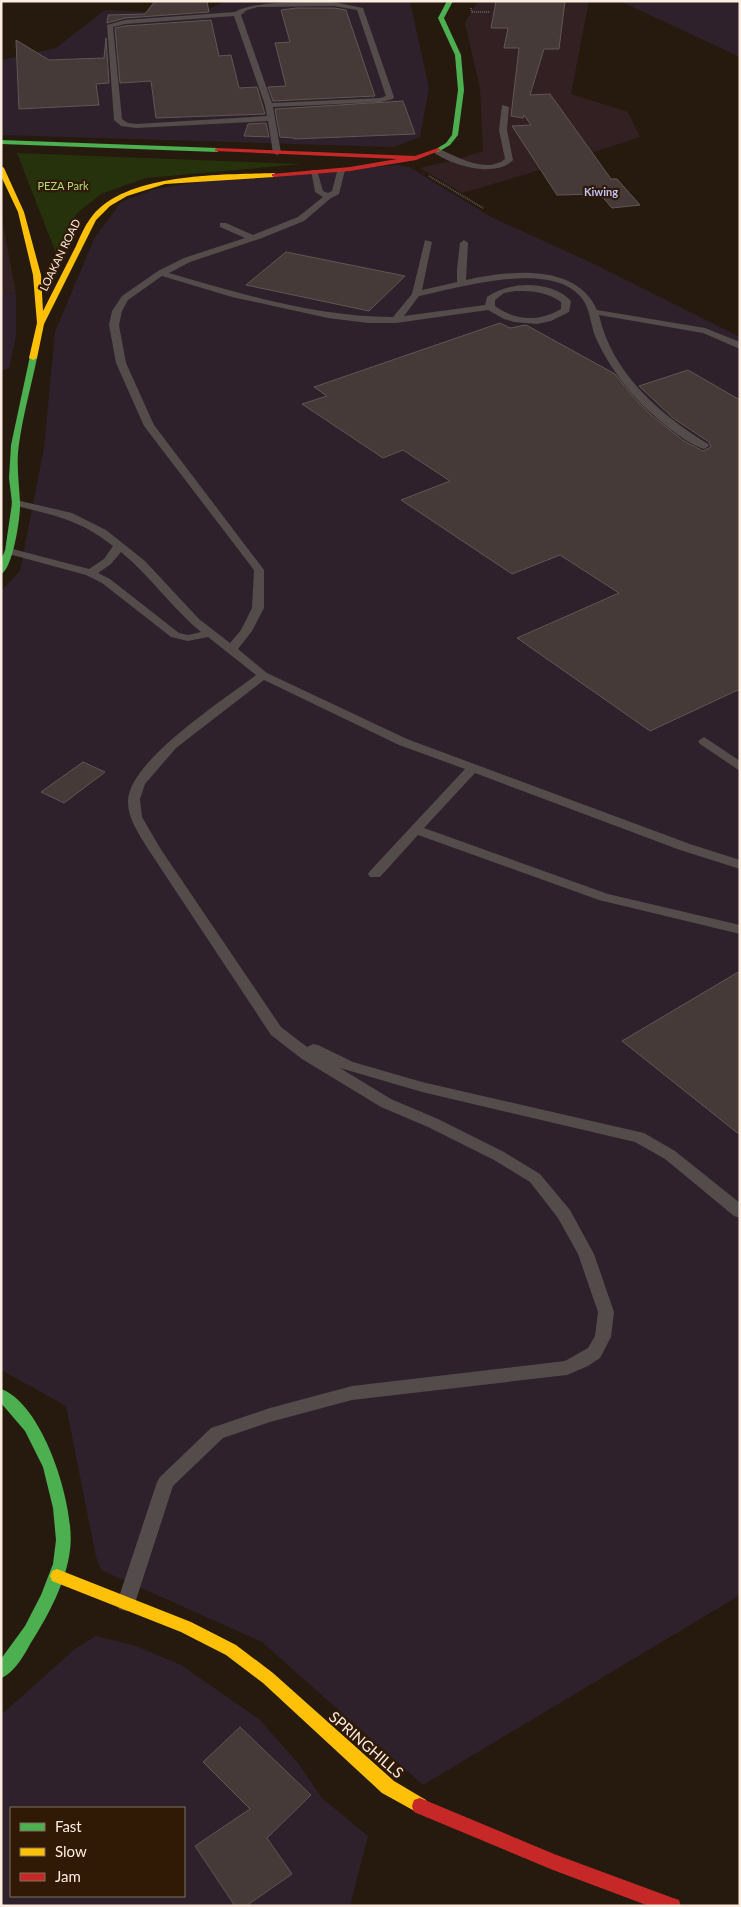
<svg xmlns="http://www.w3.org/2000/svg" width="741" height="1907" viewBox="0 0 741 1907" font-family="Lato,sans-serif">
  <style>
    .commercial { fill: #322023 }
    .industrial { fill: #2e212b; fill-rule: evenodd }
    .green { fill: #25320b }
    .building { fill: #453a37; stroke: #625654 }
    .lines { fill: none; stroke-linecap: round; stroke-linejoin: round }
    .path { stroke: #5d5651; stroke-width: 2; stroke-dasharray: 1 1; stroke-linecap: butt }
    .lane { fill: #534c4a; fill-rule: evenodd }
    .fast { fill: #4caf50; fill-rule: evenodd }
    .slow { fill: #ffc107; fill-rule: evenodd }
    .jam { fill: #c62828; fill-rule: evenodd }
    .labels { text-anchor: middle; stroke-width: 4.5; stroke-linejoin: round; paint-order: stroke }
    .far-park-label { font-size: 11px; fill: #aedc74; stroke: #301a05 }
    .far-neighbourhood-label { font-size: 11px; font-weight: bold; fill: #bfc2fb; stroke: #301a05 }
    .far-street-label { font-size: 11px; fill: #fdede0; stroke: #301a05 }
    .near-street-label { font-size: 15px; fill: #fdede0; stroke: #301a05 }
  </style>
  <rect width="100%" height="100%" fill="#261a0f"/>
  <!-- commercial -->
  <g class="commercial">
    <path d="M478,1H589L571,94L628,112L640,137L527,174L462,193L420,168L458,159L483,151L480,89L465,23Z"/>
    <path d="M1,214L16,293L1,295Z"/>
  </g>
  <!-- industrial -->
  <g class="industrial">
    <path d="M228,1H410L429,88L420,137L394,147L1,135V60L56,48L105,10L195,14Z"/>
    <path d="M620,1H740V57Z"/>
    <path d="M398,165L409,167L491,217L592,263L740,337V1595L423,1785L262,1642L101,1570L96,1557L66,1406L1,1370V591L20,571L44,448L55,332L94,239L121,202L155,189L205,181Z"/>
    <path d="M16,293V336L9,369L1,370V295Z"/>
    <path d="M96,1636L136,1646L181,1665L259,1719L298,1763L322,1798L368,1836L350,1906H1V1715L75,1649ZM11,1808H184V1896H11Z"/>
  </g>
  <!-- green -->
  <path class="green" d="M17,153L302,164L146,178L101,194L76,214L59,261Z"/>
  <!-- building -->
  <g class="building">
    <path d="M155,1H207L209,12L125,18L107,23L108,15L145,14Z"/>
    <path d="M496,1H565L559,49H544L530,95L550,94L611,179H617L640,205L612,208L600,194L557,195L512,126L531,125L524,115L523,118L511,116L519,48H504L508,28H491Z"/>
    <path d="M297,8H334L346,10L375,96L273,101L268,87L286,86L275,43L290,42L281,10Z"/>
    <path d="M211,20L219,56L231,55L239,88L257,87L265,114L156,118L151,81L120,83L115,28L125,26Z"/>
    <path d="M106,38L109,83L96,84L99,105L19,109L16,40L49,60L104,58Z"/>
    <path d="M403,101L415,134L294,139V138L280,137L275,109Z"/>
    <path d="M266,123L269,137L244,136L248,124Z"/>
    <path d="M286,252L405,276L369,311L246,285Z"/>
    <path d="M500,323L510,328L526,325L615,374L635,399L652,416L684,441L703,451L711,447L709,442L673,418L639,386L688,370L740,400V689L650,731L517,638L619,593L560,555L512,574L401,500L450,481L403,450L383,458L302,404L327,396L314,387Z"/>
    <path d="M83,762L105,772L64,803L41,792Z"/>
    <path d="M740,971V1135L622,1041Z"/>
    <path d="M240,1727L311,1795L267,1838L292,1874L246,1906H235L195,1846L250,1809L203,1762Z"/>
  </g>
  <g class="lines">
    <!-- path -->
    <g class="path">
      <path d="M471,8L472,12H490"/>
      <path d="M429,176L483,208"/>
    </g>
    <!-- lane -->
    <g class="lane">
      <path d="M334,2L363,8L394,97L393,99L381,102L273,107L281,153L277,155L273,153L268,121L136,128L121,126L114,120L107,25L125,20L235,12C255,0 308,2 334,2ZM334,6L357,10L386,96L380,98L272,103L241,15L247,10L258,7ZM234,16L265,105L267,116L136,124L128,123L122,119L113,27L125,24Z"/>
      <path d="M502,105L509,107L507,130L513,160C496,179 449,165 432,151L439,149C458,157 486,174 505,159L499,130Z"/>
      <path d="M338,168L345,170L339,194L331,198L304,221L262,238L190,262L169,273C241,294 317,317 393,317L412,294L425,240L432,242L422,290L457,282V269L460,243L464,240L468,243L466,280C507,271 576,262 597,310L705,328L740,342V349L703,333L599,315C612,373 659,414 708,444L709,446L704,449C689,445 666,426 653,415C630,395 607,364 595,336C591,325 590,313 585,303C559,257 458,288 419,296L404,316L485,305L487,297C509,281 551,280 571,301L569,312L551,321L537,324L514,322L504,319L488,310L396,323H368L328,318L232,297L162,276L128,300L122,311L119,325L126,363L154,425L264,570V608L252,631L238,649L267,673L407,739L690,844L740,860V869L680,850L475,773L424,828L608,894L740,925V934L599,900L418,835L380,877H370L368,874L370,871L465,769L399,745L264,680L176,748L145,784L140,799L142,817L160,848L281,1027L307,1047L313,1044L318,1045L353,1062L422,1082L644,1133L675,1151L740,1203V1218L734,1216L665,1159L635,1142L422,1092L340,1068L391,1099L438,1119L504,1152L540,1174L570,1210L594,1254L614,1312L611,1337L600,1358L588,1366L567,1375L352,1400L270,1422L223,1438L173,1486L135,1603L133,1609L126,1611L119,1609L117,1603L157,1482L160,1477L211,1428L270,1408L352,1386L565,1361L588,1348L595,1336L598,1312L578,1254L558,1218L530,1182L494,1160L428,1127L381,1107L302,1059L271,1035L148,849C139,834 127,818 128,800C130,760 225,699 256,675L208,637L188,641L171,637L102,583L86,575L5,553L4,551L9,548L89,569L104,559L113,546C79,519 53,515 12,505L11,503L16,500L72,513L106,530L145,561L199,619L230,643L241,630L252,608L254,570L144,426L116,363L109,325L112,311L122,296L158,271L184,258L245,238L220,227V223H226L253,235L298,217L323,197L315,192L311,170H317L323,191L328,193L332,191ZM516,291C533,291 547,292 561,302V309C539,322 516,321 495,306V300L504,293ZM121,552C150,576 172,608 201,632L188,635L179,633L110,579L98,573L111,564Z"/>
      <path d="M704,737L740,761V771L700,744L698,741Z"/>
    </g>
    <!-- fast -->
    <g class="fast">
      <path d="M447,1H453L444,18L461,55L464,90L458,135L450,145L438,152L436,151V149L446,143L452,135L458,90L455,55L438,18Z"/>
      <path d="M1,140L217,148L220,150L217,152L1,144Z"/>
      <path d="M30,356L37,358C31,387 23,415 19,444C16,464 19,482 20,502C21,515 13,569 1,574V559L5,551L12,503L9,478L11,445Z"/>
      <path d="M1,1389C44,1404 76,1509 70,1550C66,1582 49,1614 32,1641C25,1653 15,1673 1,1678V1659L25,1626L41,1595L53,1564L56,1540L53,1508L43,1467L25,1431L1,1403Z"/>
    </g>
    <!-- slow -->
    <g class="slow">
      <path d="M1,166L4,168L24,212L41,275L43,311C54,289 65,268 76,246C80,237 84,227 90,219C123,172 223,175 274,173L277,175L274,177L165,184L127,196L110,206L96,220L44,324L37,358L33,360L29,358L37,323L33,275L18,212L1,176Z"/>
      <path d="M57,1569L191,1622L236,1645L273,1673L394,1781L426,1800L428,1806L426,1812L420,1814L382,1793L263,1683L226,1655L181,1632L52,1581L50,1576L52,1571Z"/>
    </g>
    <!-- jam -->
    <g class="jam">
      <path d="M217,148L415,156L438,148L441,150L416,160L350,171L274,177L272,176V174L350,167L397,159L215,151V149Z"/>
      <path d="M420,1798L554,1854L673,1898L679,1900L681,1906H649L553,1870L414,1812L412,1806L414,1800Z"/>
    </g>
  </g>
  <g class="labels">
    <!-- far-park labels -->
    <g class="far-park-label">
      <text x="63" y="190">PEZA Park</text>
    </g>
    <!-- far-neighbourhood labels -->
    <g class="far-neighbourhood-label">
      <text x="601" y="196">Kiwing</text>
    </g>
    <!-- far-street labels -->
    <g class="far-street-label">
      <text transform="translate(60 255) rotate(-64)" y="4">LOAKAN ROAD</text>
    </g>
    <!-- near-street labels -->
    <g class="near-street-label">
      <text transform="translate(366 1745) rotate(41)" y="5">SPRINGHILLS</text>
    </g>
  </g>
  <!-- border -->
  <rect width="741" height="1907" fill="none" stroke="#fdede0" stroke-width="5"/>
  <!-- legend -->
  <rect x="10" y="1807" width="175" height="90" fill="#301a05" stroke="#826e5d"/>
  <rect x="20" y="1823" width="25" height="8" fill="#4caf50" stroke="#826e5d"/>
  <text x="55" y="1832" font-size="15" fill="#fdede0">Fast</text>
  <rect x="20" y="1848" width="25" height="8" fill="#ffc107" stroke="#826e5d"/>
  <text x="55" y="1857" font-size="15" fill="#fdede0">Slow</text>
  <rect x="20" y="1873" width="25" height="8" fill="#c62828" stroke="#826e5d"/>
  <text x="55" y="1882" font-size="15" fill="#fdede0">Jam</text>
</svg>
